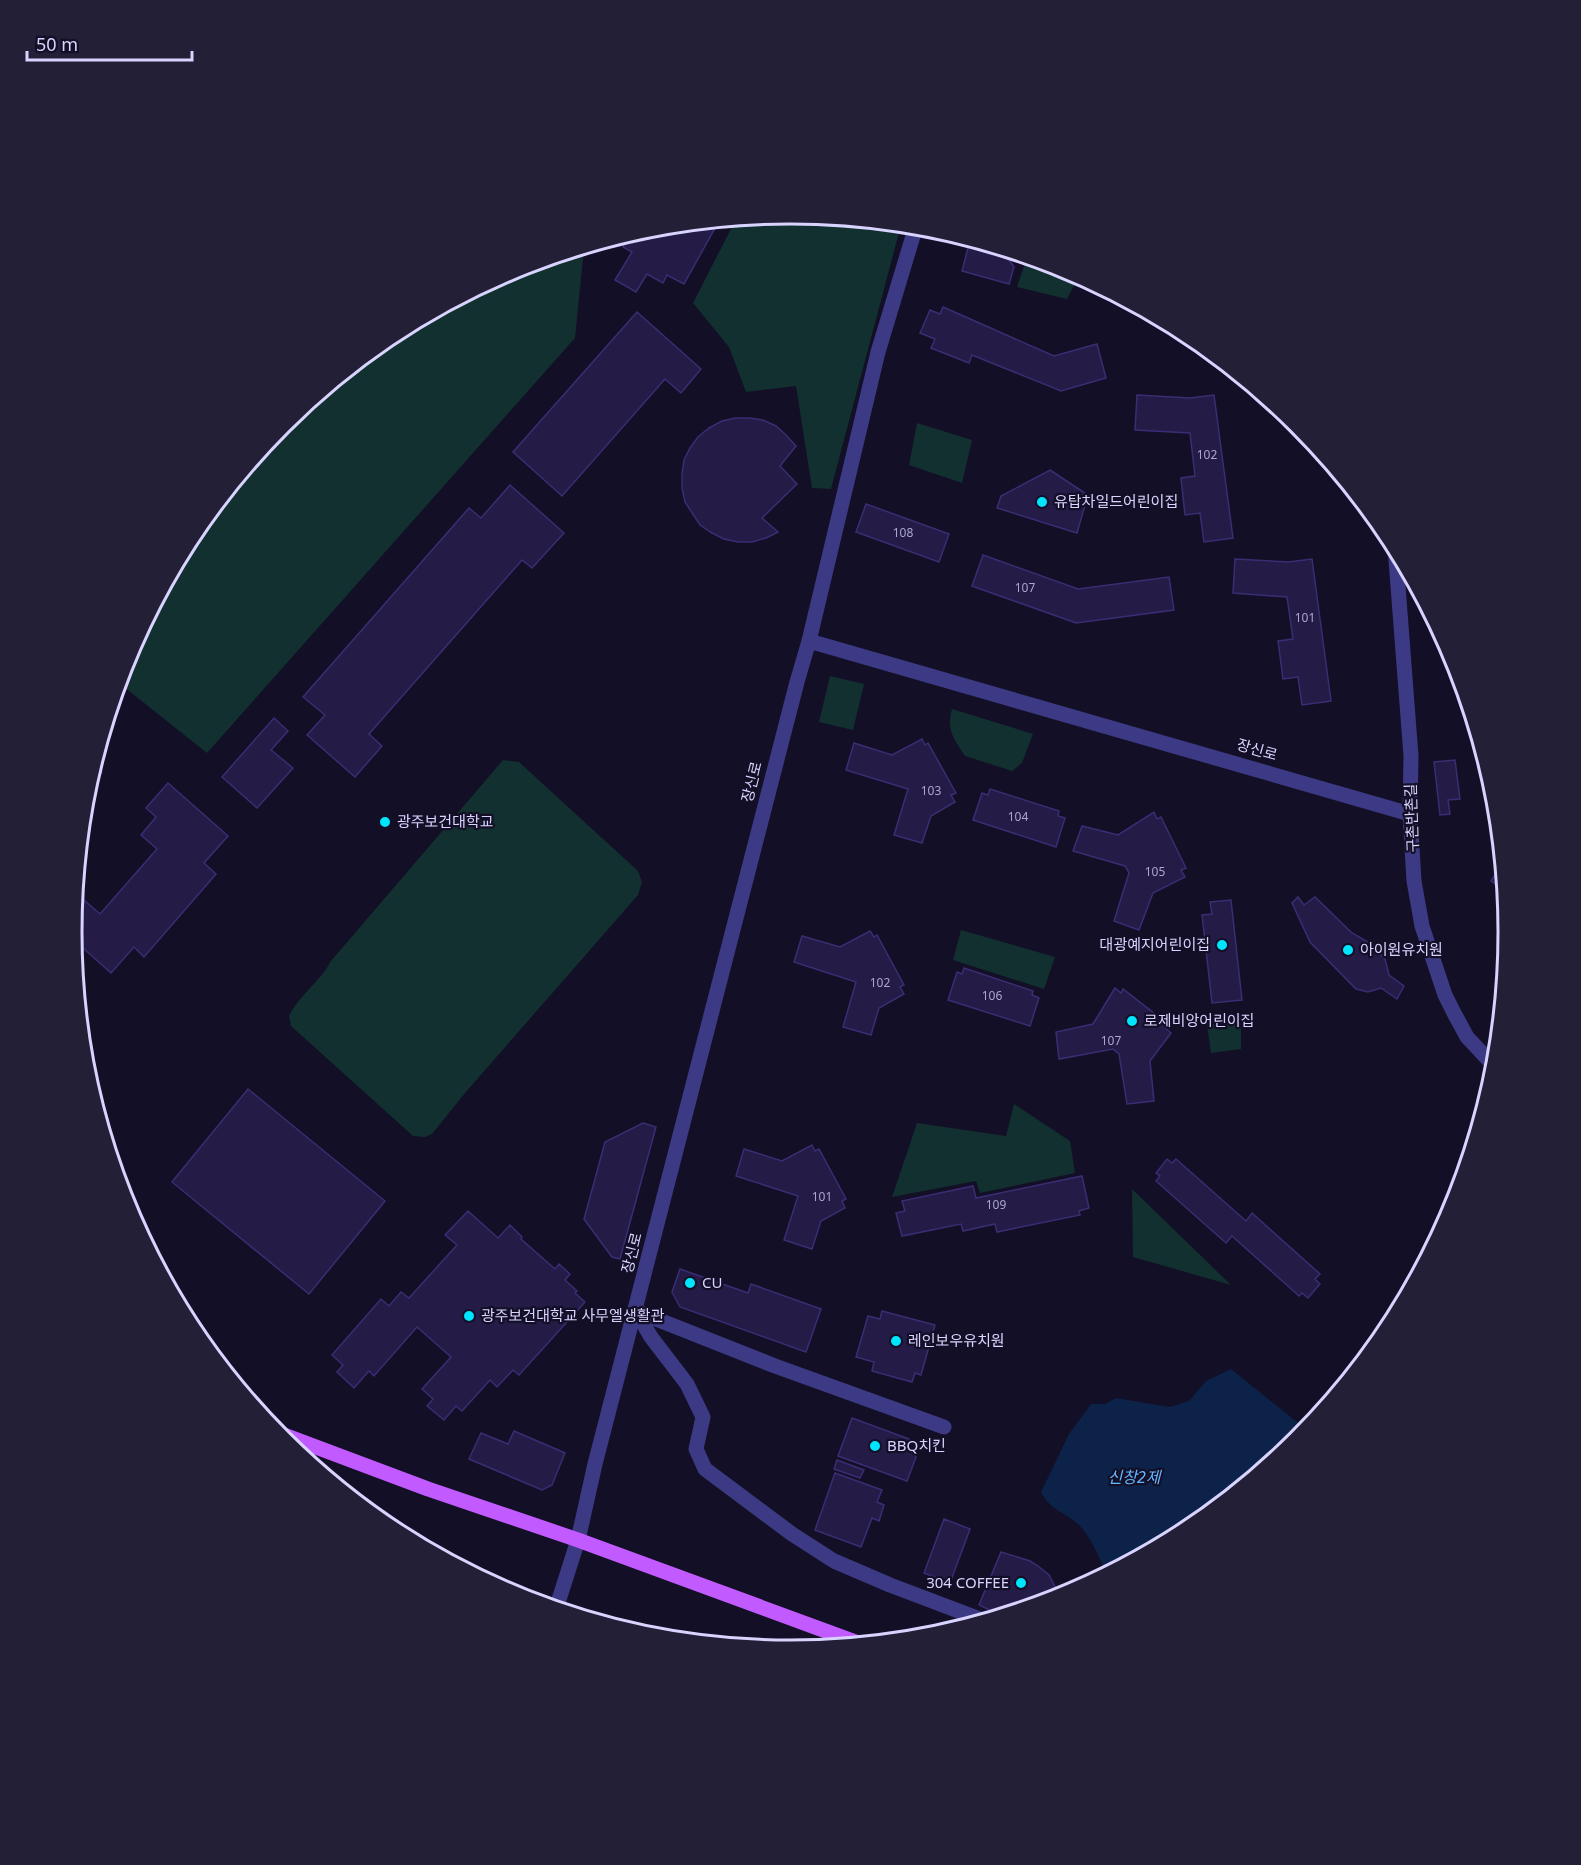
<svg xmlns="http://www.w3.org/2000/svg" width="1581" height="1865" viewBox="0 0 1581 1865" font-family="'Noto Sans','Noto Sans KR',sans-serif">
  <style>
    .green { fill: #12302f }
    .water { fill: #0c2248 }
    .building { fill: #241b47; stroke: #3b2d73; stroke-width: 1.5 }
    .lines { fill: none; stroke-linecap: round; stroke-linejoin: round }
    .minor { stroke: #3d3a85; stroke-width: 15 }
    .major { stroke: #c25bff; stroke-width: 15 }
    .poi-dot { fill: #00e5ff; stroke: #130f26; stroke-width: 2 }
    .labels { text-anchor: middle; stroke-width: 4.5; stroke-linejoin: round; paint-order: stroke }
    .number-label { font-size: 12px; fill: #aca6d1 }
    .poi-label { font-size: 15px; fill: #d9d4ff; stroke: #130f26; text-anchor: start }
    .street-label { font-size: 15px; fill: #d9d4ff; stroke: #130f26 }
    .water-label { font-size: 16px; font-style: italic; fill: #62b6ff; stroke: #130f26 }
    .rim { fill: none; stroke: #d9d4ff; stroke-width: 3 }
  </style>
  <rect width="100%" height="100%" fill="#130f26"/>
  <!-- green -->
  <g class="green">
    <path d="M791,214L901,225L831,489L812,488L796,386L746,392L729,347L693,303L736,219Z"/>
    <path d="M584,248L575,338L207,753L119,683L127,657L193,533L283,424L392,335L516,269Z"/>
    <path d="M1027,257L1066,269L1079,276L1067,299L1017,287Z"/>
    <path d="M917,423L972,440L962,483L909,465Z"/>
    <path d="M830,676L864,684L853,730L819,722Z"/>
    <path d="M952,709L1033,734L1022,763L1012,771L965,756C954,739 946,730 952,709Z"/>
    <path d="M503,760L519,762L638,871L642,882L638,895L465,1093L432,1134L425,1137L413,1136L291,1026L289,1016C299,995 320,982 331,961Z"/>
    <path d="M961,930L1055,957L1044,989L953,960Z"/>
    <path d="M1206,1018L1241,1021V1049L1211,1053Z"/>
    <path d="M1014,1104L1070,1141L1075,1173L980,1193L976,1181L892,1197L917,1123L1006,1136Z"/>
    <path d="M1132,1189L1231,1285L1133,1257Z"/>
  </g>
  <!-- water -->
  <path class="water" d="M1231,1369L1307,1430L1298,1441L1189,1530L1107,1574C1099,1558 1092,1538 1079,1525C1066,1512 1050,1511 1041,1492L1069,1434L1091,1404H1105L1116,1398L1170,1407L1189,1401L1206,1381Z"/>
  <!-- building -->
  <g class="building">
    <path d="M719,221L684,284L667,275L663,283L647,274L636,292L615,280L632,252L623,247L630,234L651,228Z"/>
    <path d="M970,240L1001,249L1014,267L1009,284L962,271Z"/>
    <path d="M943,307L1054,356L1097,344L1106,378L1061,391L972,355L969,363L931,348L935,339L920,333L930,310L940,314Z"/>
    <path d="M637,312L701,369L681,393L665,379L562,496L513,452Z"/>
    <path d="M1137,395L1190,398L1214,395L1233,538L1204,542L1200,513L1185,515L1181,478L1195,476L1190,433L1135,430Z"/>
    <path d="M735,418H749L763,420L776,426L786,435L796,446L780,466L797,484L762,518L778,532L766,538L752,542H738L724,539L712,533L700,525L685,502L682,488V474L684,460L690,448L698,437L709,428L722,421Z"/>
    <path d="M1050,470L1088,495L1077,533L997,508L1001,496Z"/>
    <path d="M510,485L564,533L532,568L522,560L369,734L382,746L355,777L307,735L325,715L303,697L469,508L481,518Z"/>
    <path d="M866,504L949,534L939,562L856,532Z"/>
    <path d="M983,555L1078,589L1169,577L1174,610L1076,623L972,586Z"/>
    <path d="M1235,559L1288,562L1312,559L1331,701L1302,705L1298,677L1283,679L1278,641L1293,639L1287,597L1233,593Z"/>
    <path d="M274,718L288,731L271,750L293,768L257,808L222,777Z"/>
    <path d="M922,739L925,745L928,743L956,793L951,795L955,802L931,816L922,843L894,835L908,789L846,770L854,743L892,755Z"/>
    <path d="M1455,760L1460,799L1448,800L1450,814L1440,815L1434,762Z"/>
    <path d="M94,765L102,772L90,786L96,791L85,803L86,792Z"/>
    <path d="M168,783L228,836L204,863L216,874L144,957L134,947L111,973L73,939L76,893L100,914L157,849L141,835L156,817L146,808Z"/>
    <path d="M990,789L1059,811L1058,816L1065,818L1056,847L973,820L982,793L988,795Z"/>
    <path d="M1154,812L1157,819L1161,817L1186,868L1181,870L1185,877L1153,893L1139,930L1114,921L1129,873L1125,866L1073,851L1082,826L1118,835Z"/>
    <path d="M1502,864L1505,890L1491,881Z"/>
    <path d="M1298,897L1304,905L1315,897L1352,933L1368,942L1385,959L1389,975L1404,986L1397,999L1381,988L1368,992L1356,989L1310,942L1292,903Z"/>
    <path d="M1231,900L1242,1000L1212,1003L1202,915L1212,914L1210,902Z"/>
    <path d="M870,931L874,937L877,935L904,985L900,987L904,994L879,1008L871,1035L843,1027L856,982L794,962L802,936L840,947Z"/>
    <path d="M964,968L1033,991L1032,995L1039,998L1030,1026L948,1000L957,972L962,974Z"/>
    <path d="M1115,988L1121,993L1123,989L1168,1024L1165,1028L1171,1033L1150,1061L1154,1101L1127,1104L1119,1054L1113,1049L1059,1059L1056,1032L1093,1024Z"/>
    <path d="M248,1089L385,1201L309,1294L172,1182Z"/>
    <path d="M643,1123L656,1127L620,1259L612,1257L584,1219L605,1142Z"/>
    <path d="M812,1145L815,1151L819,1149L846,1199L842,1201L845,1208L821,1221L812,1249L784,1240L798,1196L736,1176L744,1149L782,1161Z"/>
    <path d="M1167,1159L1172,1163L1176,1159L1246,1221L1252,1213L1320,1274L1315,1279L1320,1284L1308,1298L1302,1293L1299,1296L1232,1236L1226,1243L1156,1181L1160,1176L1156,1173Z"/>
    <path d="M1082,1176L1089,1208L1079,1211L1080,1215L997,1232L995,1224L963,1231L961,1224L902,1236L896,1213L905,1211L902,1201L973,1186L976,1198Z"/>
    <path d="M468,1211L498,1238L510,1225L522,1237L521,1239L555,1269L559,1264L570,1274L565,1280L577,1291L575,1293L585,1302L519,1375L513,1370L497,1387L490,1380L462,1411L456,1406L444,1420L427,1406L433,1399L422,1389L451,1357L417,1327L374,1376L369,1371L354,1388L337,1372L343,1365L332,1355L381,1299L389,1306L401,1292L409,1298L457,1245L445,1235Z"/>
    <path d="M680,1269L748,1293L751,1284L821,1309L806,1352L680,1307L672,1292Z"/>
    <path d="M882,1311L935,1325L921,1375L915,1373L912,1382L872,1371L874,1362L856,1357L868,1316L880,1319Z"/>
    <path d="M852,1418L909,1439L908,1443L916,1457L907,1481L838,1456Z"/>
    <path d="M514,1431L565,1453L552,1485L542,1490L469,1459L481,1433L508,1444Z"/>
    <path d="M837,1460L864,1470L860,1478L834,1469Z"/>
    <path d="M835,1473L882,1490L877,1502L884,1505L879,1521L872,1518L861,1547L815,1530Z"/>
    <path d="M944,1519L970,1529L950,1583L924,1573Z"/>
    <path d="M1001,1552L1030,1561L1038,1566L1049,1575L1061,1598L1002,1616L979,1605Z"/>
  </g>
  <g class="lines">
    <!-- minor -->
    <g class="minor">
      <path d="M1395,547L1411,756L1410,814L1414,881L1422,926L1445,995L1454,1013L1467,1037L1496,1068"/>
      <path d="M809,641L878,352L916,226"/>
      <path d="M636,1311L651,1337L687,1384L703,1417L696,1449L705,1469L792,1534L834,1561L890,1585L985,1621"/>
      <path d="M636,1311L775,1366L944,1427"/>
      <path d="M556,1609L578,1540L595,1464L797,682L809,641L1410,814"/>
    </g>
    <!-- major -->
    <path class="major" d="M276,1432L428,1489L578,1540L861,1644"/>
  </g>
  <!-- markers -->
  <g class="poi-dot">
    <circle cx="1042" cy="502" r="6"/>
    <circle cx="385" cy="822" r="6"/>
    <circle cx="1222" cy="945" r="6"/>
    <circle cx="1348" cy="950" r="6"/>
    <circle cx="1132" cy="1021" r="6"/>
    <circle cx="690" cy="1283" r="6"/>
    <circle cx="469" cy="1316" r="6"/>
    <circle cx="896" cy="1341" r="6"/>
    <circle cx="875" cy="1446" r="6"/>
    <circle cx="1021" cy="1583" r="6"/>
  </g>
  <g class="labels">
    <!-- number labels -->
    <g class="number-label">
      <text x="1207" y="459">102</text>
      <text x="903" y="537">108</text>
      <text x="1025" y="592">107</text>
      <text x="1305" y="622">101</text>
      <text x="931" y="795">103</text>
      <text x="1018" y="821">104</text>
      <text x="1155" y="876">105</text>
      <text x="880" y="987">102</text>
      <text x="992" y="1000">106</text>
      <text x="1111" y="1045">107</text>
      <text x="822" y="1201">101</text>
      <text x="996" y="1209">109</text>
    </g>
    <!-- poi labels -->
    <g class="poi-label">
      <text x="1054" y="507">유탑차일드어린이집</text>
      <text x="397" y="827">광주보건대학교</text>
      <text x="1210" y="950" text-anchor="end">대광예지어린이집</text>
      <text x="1360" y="955">아이원유치원</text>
      <text x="1144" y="1026">로제비앙어린이집</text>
      <text x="702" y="1288">CU</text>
      <text x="481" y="1321">광주보건대학교 사무엘생활관</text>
      <text x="908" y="1346">레인보우유치원</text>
      <text x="887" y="1451">BBQ치킨</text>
      <text x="1009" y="1588" text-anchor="end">304 COFFEE</text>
    </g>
    <!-- street labels -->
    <g class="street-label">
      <text transform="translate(1257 750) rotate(16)" y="5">장신로</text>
      <text transform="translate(752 782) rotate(-76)" y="5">장신로</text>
      <text transform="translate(1412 818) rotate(-92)" y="5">구촌반촌길</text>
      <text transform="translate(632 1253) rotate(-76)" y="5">장신로</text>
    </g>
    <!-- water labels -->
    <g class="water-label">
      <text x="1134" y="1483">신창2제</text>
    </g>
  </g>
  <!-- crop -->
  <path d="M0 0H1581V1865H0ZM82 932a708 708 0 1 1 1416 0a708 708 0 1 1-1416 0Z" fill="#231f37" fill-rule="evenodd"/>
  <path class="rim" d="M82 932a708 708 0 1 1 1416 0a708 708 0 1 1-1416 0Z"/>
  <!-- scale -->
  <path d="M27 51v9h165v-9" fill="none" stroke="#d9d4ff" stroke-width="3"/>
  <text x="36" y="51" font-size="18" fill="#d9d4ff" stroke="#130f26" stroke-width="4.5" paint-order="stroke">50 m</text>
</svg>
